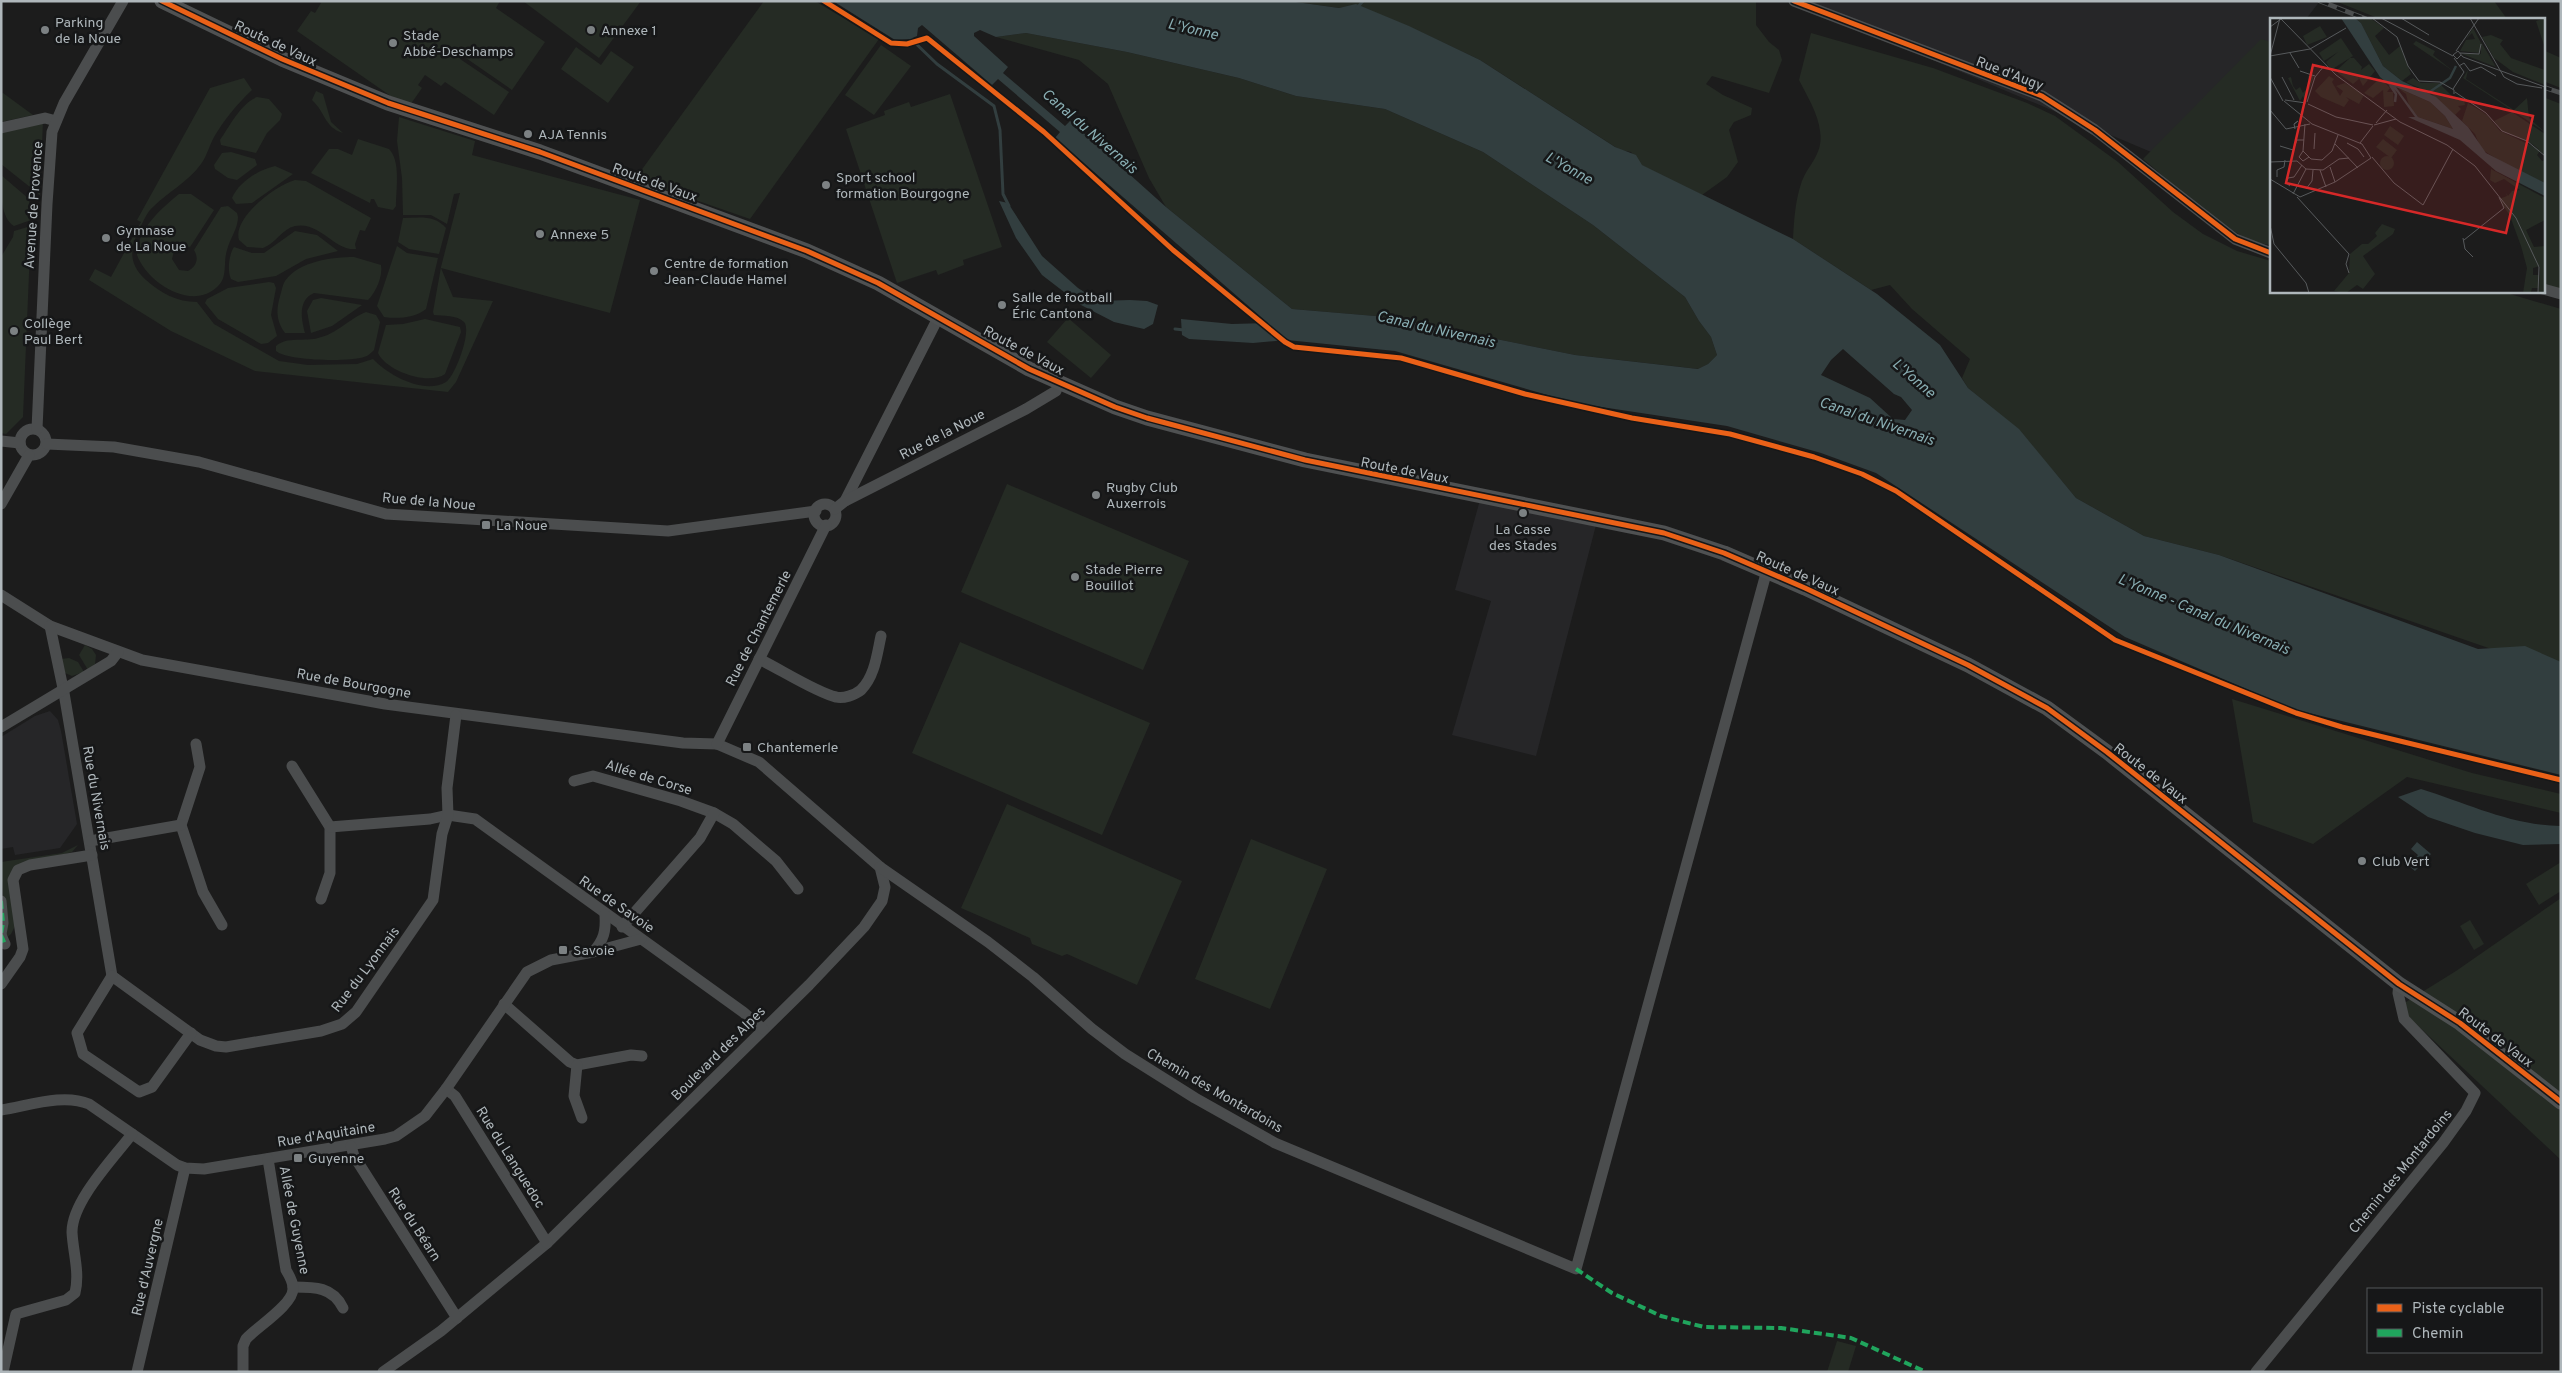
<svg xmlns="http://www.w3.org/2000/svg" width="2562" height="1373" viewBox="0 0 2562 1373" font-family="Overpass,sans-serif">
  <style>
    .built { fill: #262628 }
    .green { fill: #252b24 }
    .water { fill: #323e3f; fill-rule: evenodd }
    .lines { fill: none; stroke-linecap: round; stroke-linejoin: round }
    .stream { stroke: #323e3f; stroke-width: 3 }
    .street { stroke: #4b4d4e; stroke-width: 11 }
    .secondary { stroke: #4f5152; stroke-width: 15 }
    .rail-casing { stroke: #4c4e4f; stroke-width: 5 }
    .rail { stroke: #161718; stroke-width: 3; stroke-dasharray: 9; stroke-linecap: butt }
    .quiet { stroke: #20a55d; stroke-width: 4; stroke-dasharray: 8 4; stroke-linecap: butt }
    .cycleway-casing { stroke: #161718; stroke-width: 8 }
    .cycleway { stroke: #ea6118; stroke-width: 5 }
    .poi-dot { fill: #7c8183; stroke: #161718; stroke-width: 2 }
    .labels { text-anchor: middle; stroke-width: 5; stroke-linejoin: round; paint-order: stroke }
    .poi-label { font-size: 14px; fill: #afb7bb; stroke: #161718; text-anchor: start }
    .street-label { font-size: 14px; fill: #afb7bb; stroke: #161718 }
    .water-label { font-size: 15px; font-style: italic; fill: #89aeb3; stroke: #161718 }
    .inset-river { fill: none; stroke: #323e3f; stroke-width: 2.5 }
    .inset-road { fill: none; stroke: #575a5c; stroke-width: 1 }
    .view { fill: #d62828; fill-opacity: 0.15; stroke: #d62828; stroke-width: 2.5 }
    .inset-edge { fill: none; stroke: #afb7bb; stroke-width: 2.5 }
  </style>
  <rect width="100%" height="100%" fill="#1c1c1c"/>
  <!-- built -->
  <g class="built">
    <path d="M1793,1H2320L2306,19H2271V64L2189,168Z"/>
    <path d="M1480,500L1596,525L1536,756L1452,735L1491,601L1455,590Z"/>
    <path d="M50,711L58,720L61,731L77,824L60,848L15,855L13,847L1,849V737L35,716Z"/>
  </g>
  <!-- green -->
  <g class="green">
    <path d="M319,1H500L496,8L545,42L512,90L463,56L460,59L509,92L494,115L445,82L441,86L425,75L418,85L422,88L408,108L297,31L311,11L315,13L321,3Z"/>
    <path d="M523,1H641L599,58Z"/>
    <path d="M764,1H815L879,39L750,219L635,179Z"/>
    <path d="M1289,1H1756V25L1769,42L1779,50L1782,60L1769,93L1712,76L1706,84L1723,95L1752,108L1751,115L1734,122L1729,130L1738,162L1727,177L1702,195L1641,165L1631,152L1620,150L1480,60L1408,26L1356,5L1339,8Z"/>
    <path d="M2335,1H2494L2507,19H2380Z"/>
    <path d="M1026,33L1127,52L1239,78L1296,96L1385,109L1483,152L1593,225L1685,297L1699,321L1711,337L1717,355L1708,364L1699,369L1575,355L1387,317L1292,309L1166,207L1149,178L1108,84L1079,60L996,37Z"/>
    <path d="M1811,33L1933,68L2027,103L2055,116L2118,162L2173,212L2203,234L2237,251L2271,261V291H2500L2561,309V673L2219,555L2144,536L2076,498L2018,429L1968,388L1962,378L1970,359L1912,309L1890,285L1871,290L1793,239C1794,221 1795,202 1801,184C1807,165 1824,155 1820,131C1818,113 1807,96 1799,80Z"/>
    <path d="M2261,39L2271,42V245C2231,242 2174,184 2143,159Z"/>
    <path d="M881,45L911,66L874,115L845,95Z"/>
    <path d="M576,47L601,65L611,51L634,67L608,103L561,69Z"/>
    <path d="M2543,50L2561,58V88L2543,81Z"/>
    <path d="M244,78L252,90C238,103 224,120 214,137C209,146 207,156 201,164C188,182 168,192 153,207C147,212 144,220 141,226C130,247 127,263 146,280C161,293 177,302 197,302L214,324L279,361L308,365L357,364L373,359C388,375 424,395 446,382C456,375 472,330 464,322C457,315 443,316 434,315L433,312L441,267L460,193L454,194L447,224L431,215H403L402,178L397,141L399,117L475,141L472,155L640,200L610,313L441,268L453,297L493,301L456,382L448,392L255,371L171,331L89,280L95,269L111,277L141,222L137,220L210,88Z"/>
    <path d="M316,91L323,94L331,122L343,133C324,127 326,113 312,100Z"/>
    <path d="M3,93L33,115L1,122V94Z"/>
    <path d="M950,94L1002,247L963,260L964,265L938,275L936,270L897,283L846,129L885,115L884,111L909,102L911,107Z"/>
    <path d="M257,97L269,99L282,114L280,120L267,133L256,153L221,145L220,140C229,127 241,103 257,97Z"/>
    <path d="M2543,97L2561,104V289L2543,284Z"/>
    <path d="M43,120L40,195L1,164V131Z"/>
    <path d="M358,139L389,149C401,161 396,190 396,206L393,210L378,207L374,199H371L370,203L311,173L329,149H338L352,155Z"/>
    <path d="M231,152L255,159L257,165L237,180L228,178L215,169L214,165L222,153Z"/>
    <path d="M275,166L293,174L252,203L236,204L232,198C239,182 258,170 275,166Z"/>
    <path d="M1,175L29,199L31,220L14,226C0,217 1,192 1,175Z"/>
    <path d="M295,180L306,181L371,218L365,231L360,230L355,244L356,249C334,251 320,221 295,226C282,229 276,243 263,248L247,247L239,240C232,218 276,185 295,180Z"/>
    <path d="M179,194H191L214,210L190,247L182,246L174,251L172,259L179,270L188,271C197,266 199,258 194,250L221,207L228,206L237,213L238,217C238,229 230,238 227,250C223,262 228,277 218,286C193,312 147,283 137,255C137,229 161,209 179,194Z"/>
    <path d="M403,218C419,218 434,214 446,228L439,254L409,249L398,242Z"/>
    <path d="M31,226L23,417L6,434L1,433V257L13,237L14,231Z"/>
    <path d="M295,231L317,235L338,251L306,259L276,276L238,282L231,279C227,271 229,254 234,247L252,253H264Z"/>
    <path d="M397,246L407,253L438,258L426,309C415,318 397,319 384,317L377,306Z"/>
    <path d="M354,257L381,265C383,276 376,292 368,300L314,293C298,300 301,318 305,333H285C277,322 276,312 279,300C281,294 282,286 285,281C299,261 333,257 354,257Z"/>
    <path d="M269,282L274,283L276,288L271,315L277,336L268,343L261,344L218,319L205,303L207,299L228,288Z"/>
    <path d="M321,298L362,305L332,326L311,333L307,311L313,300Z"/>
    <path d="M366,312L376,315L380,322L374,350C371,353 368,356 364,357C349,362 287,361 276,351V346C287,336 305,342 318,338C337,334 350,318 366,312Z"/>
    <path d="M1068,318L1111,355L1091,378L1047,342Z"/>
    <path d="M425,319L460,327L461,332L445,374C429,386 386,371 378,353L386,325L403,324Z"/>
    <path d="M1007,484L1189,561L1143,670L961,592Z"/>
    <path d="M960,642L1150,723L1102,835L912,753Z"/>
    <path d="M85,645L92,649L96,655L95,664L88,670L79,655Z"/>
    <path d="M69,658L78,662L84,672L72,676L65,673L61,659Z"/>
    <path d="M2232,699L2472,773L2561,794V813L2407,777L2313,844L2253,822Z"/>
    <path d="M1007,804L1182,881L1137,985L1067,954L1062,956L1032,944L1030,938L961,908Z"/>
    <path d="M1251,839L1327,869L1270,1009L1195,979Z"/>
    <path d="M78,845L72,852L13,869L15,926L11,934L5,939L1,862L62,853Z"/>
    <path d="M2561,862V891L2539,905L2526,884Z"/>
    <path d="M2561,898V1160L2398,1007L2456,971Z"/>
    <path d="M2470,920L2484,944L2474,950L2460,926Z"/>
    <path d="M1837,1341L1856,1346L1848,1372H1827Z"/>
  </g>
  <!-- water -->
  <g class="water">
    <path d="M833,1H1289L1339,8L1356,4L1409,26L1480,60L1615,147L1636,155L1642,165L1793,239L1877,294L1940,345L1968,388L2019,429L2076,498L2144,536L2219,555L2478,649L2525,646L2561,662V775L2293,709L2125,637L1876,473L1821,453L1727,426L1575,403L1395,351L1287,340L1253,343L1189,339L1182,335L1181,319L1232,324L1268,323L1055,138L1060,132L998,79L992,85L922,25L918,28L917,36L910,39L895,40ZM980,30L996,37L1026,33L1127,52L1239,78L1296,96L1385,109L1483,152L1593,225L1685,297L1699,321L1711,337L1717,355L1708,364L1698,369L1575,355L1387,317L1292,309L1166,207L1070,121L1065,126L1003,73L1008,67L974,36V33ZM1843,349L1894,394L1901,397L1912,410L1905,420L1893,419L1870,398L1821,375L1831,360Z"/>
    <path d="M999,201L1008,203L1042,256L1078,288L1098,301L1130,300L1147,301L1158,305L1153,324L1144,329L1114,322L1081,305L1042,275L1016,238Z"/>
    <path d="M2421,789C2469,804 2510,825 2561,826V844L2523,845L2475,833L2428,817L2398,797Z"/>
    <path d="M2417,842L2431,854L2415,871L2409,866L2418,855L2411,849Z"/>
  </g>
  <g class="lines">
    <!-- stream -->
    <g class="stream">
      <path d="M1357,8L1363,1"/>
      <path d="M908,36L937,64L994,106L1000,130L1003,194L1009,206"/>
      <path d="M1175,329L1184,330"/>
    </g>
    <!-- street -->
    <g class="street">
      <path d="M1794,1L2042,96L2095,130L2235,239L2271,253"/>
      <path d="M1,128L45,118L56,121"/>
      <path d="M2543,289L2561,294"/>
      <circle cx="33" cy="442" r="13"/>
      <path d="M37,429L47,204L52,132L64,103L123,1"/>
      <path d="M1,441L20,443"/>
      <path d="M47,444L114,447L199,462L386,514L668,531L816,511"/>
      <path d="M845,501L939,316"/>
      <path d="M1,504L29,455"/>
      <circle cx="825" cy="515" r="11"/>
      <path d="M835,509L845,501L1026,409L1056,391L1059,382"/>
      <path d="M1,595L50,626L142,660L385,704L683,743L717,744L759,762L880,867L885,887L882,901L864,927L809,985L547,1243L441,1331L383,1372"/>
      <path d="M50,626L64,693L112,976"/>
      <path d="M759,659C778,668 817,693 836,697C843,699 855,695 861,690C875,676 877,654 881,636"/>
      <path d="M1,727L111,661L118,652"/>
      <path d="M196,744L200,767L181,825L203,892L222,925"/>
      <path d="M717,744L826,525"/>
      <path d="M292,766L330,827V873L321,899"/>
      <path d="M574,781L593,776L681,801L714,813L733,824L776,861L798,889"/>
      <path d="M330,827L430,819L448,815L475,819L743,1012L763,1029"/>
      <path d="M90,841L181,825"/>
      <path d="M880,867L988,942L1033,977L1092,1029L1125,1054L1195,1098L1275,1143L1576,1269L1767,570"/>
      <path d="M1,901L3,923L1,934"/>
      <path d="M622,927L700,838L714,813"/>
      <path d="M1,935L5,944"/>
      <path d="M593,952C604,940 606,931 605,915"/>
      <path d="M112,976L200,1040L216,1046L226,1047L321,1031L342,1024L356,1012L433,900L442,834L448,815L447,788L456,715"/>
      <path d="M112,976L77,1033L83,1054L139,1092L152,1087L191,1033"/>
      <path d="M1,984L20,957L23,949L13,880L18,870L30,865L92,855"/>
      <path d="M504,1004L570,1062L577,1065L631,1055L642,1056"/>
      <path d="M577,1065L574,1096L582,1118"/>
      <path d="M446,1089L455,1096L547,1243"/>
      <path d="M1,1110C28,1106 63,1093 89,1104L177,1165L185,1168L204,1169L385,1139L396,1136L425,1116L446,1089L527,972L551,960L593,952L641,939"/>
      <path d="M351,1146L354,1156L457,1318"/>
      <path d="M293,1287C315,1287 333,1287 343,1308"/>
      <path d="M3,1372L16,1314L66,1300L75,1293C80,1272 73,1253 72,1232C72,1201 113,1159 132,1134"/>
      <path d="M137,1372L185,1168"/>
      <path d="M243,1372V1346L246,1339C257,1327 294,1304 293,1288C293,1282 289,1275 286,1270L268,1159"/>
      <path d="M2256,1372L2443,1143L2466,1111L2475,1093L2404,1019L2398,993L2399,984"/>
    </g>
    <!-- secondary -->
    <path class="secondary" d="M162,1L282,59L388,103L540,152L807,251L878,283L1029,369L1115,407L1147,418L1305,460L1664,533L1724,553L1805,588L1968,665L2047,708L2107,752L2399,984L2460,1023L2561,1102"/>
    <!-- rail casing -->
    <g class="rail-casing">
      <g id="rail">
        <path d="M2320,1L2366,19"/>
        <path d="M2543,87L2561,93"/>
      </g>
    </g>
    <!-- rail -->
    <use href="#rail" class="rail"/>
    <!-- quiet -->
    <g class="quiet">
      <path d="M1,901L3,923L1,934"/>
      <path d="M1,935L5,944"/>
      <path d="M1576,1269L1612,1293L1661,1316L1704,1327L1781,1328L1851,1338L1926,1372"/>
    </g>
    <!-- cycleway casing -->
    <g class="cycleway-casing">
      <g id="cycleway">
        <path d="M162,1L282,59L388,103L540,152L807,251L878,283L1029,369L1115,407L1147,418L1305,460L1664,533L1724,553L1805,588L1968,665L2047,708L2107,752L2399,984L2460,1023L2561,1102"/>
        <path d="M824,1L891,43L907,44L927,38L1044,132L1173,250L1285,342L1294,347L1401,358L1525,394L1632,418L1730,434L1814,457L1862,474L1896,491L2115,640L2296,713L2342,727L2561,780"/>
        <path d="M1794,1L2042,96L2095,130L2235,239L2271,253"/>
      </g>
    </g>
    <!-- cycleway -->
    <use href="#cycleway" class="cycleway"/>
  </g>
  <!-- markers -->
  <g class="poi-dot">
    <circle cx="45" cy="30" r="5"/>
    <circle cx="591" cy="30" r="5"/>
    <circle cx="393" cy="43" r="5"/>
    <circle cx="528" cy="134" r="5"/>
    <circle cx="826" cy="185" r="5"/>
    <circle cx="540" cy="234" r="5"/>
    <circle cx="106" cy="238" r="5"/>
    <circle cx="654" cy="271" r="5"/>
    <circle cx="1002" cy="305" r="5"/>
    <circle cx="14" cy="331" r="5"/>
    <circle cx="1096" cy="495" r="5"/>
    <circle cx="1523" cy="513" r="5"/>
    <rect x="481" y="520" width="10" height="10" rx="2.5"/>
    <circle cx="1075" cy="577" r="5"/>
    <rect x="742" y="742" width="10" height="10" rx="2.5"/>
    <circle cx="2362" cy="861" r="5"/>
    <rect x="558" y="945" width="10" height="10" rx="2.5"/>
    <rect x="293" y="1153" width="10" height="10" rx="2.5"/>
  </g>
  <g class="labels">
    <!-- poi labels -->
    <g class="poi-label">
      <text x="55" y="27">Parking<tspan x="55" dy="16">de la Noue</tspan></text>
      <text x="601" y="35">Annexe 1</text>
      <text x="403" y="40">Stade<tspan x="403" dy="16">Abbé-Deschamps</tspan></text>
      <text x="538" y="139">AJA Tennis</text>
      <text x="836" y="182">Sport school<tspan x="836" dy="16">formation Bourgogne</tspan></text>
      <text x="116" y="235">Gymnase<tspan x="116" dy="16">de La Noue</tspan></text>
      <text x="550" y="239">Annexe 5</text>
      <text x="664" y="268">Centre de formation<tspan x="664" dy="16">Jean-Claude Hamel</tspan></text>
      <text x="1012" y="302">Salle de football<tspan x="1012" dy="16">Éric Cantona</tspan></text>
      <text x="24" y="328">Collège<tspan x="24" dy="16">Paul Bert</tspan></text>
      <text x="1106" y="492">Rugby Club<tspan x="1106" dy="16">Auxerrois</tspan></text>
      <text x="496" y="530">La Noue</text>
      <text x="1523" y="534" text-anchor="middle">La Casse<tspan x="1523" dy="16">des Stades</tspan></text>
      <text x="1085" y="574">Stade Pierre<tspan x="1085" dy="16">Bouillot</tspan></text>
      <text x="757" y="752">Chantemerle</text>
      <text x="2372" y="866">Club Vert</text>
      <text x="573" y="955">Savoie</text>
      <text x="308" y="1163">Guyenne</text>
    </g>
    <!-- street labels -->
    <g class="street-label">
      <text transform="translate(276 43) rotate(25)" y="5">Route de Vaux</text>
      <text transform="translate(2010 73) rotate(21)" y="5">Rue d'Augy</text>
      <text transform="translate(655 182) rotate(20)" y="5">Route de Vaux</text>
      <text transform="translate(33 205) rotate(-86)" y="5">Avenue de Provence</text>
      <text transform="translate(1024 350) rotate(28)" y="5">Route de Vaux</text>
      <text transform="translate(942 434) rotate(-27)" y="5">Rue de la Noue</text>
      <text transform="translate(1405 470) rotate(11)" y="5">Route de Vaux</text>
      <text transform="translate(429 501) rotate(5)" y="5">Rue de la Noue</text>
      <text transform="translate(1798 573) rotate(24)" y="5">Route de Vaux</text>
      <text transform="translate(758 628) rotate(-63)" y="5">Rue de Chantemerle</text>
      <text transform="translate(354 683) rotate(10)" y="5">Rue de Bourgogne</text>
      <text transform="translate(2151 773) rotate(38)" y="5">Route de Vaux</text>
      <text transform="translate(649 777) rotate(17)" y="5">Allée de Corse</text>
      <text transform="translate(97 798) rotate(80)" y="5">Rue du Nivernais</text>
      <text transform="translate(617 904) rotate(35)" y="5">Rue de Savoie</text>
      <text transform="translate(365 969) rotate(-53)" y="5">Rue du Lyonnais</text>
      <text transform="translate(2496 1037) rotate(37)" y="5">Route de Vaux</text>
      <text transform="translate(718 1053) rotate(-45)" y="5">Boulevard des Alpes</text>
      <text transform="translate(1215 1090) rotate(30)" y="5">Chemin des Montardoins</text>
      <text transform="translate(326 1134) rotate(-9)" y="5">Rue d'Aquitaine</text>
      <text transform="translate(511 1157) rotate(58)" y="5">Rue du Languedoc</text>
      <text transform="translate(2400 1171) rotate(-51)" y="5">Chemin des Montardoins</text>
      <text transform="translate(295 1220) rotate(79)" y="5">Allée de Guyenne</text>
      <text transform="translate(415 1224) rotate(57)" y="5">Rue du Béarn</text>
      <text transform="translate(147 1267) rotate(-77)" y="5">Rue d'Auvergne</text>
    </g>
    <!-- water labels -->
    <g class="water-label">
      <text transform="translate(1193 29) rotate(13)" y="5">L'Yonne</text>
      <text transform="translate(1090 131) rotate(41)" y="5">Canal du Nivernais</text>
      <text transform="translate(1569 168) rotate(29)" y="5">L'Yonne</text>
      <text transform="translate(1436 329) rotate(13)" y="5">Canal du Nivernais</text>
      <text transform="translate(1914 378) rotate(41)" y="5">L'Yonne</text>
      <text transform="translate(1877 421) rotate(19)" y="5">Canal du Nivernais</text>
      <text transform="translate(2204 614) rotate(23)" y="5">L'Yonne - Canal du Nivernais</text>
    </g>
  </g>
  <!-- overview -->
  <g transform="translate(2270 18)">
    <rect width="275" height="275" fill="#1c1c1c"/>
    <path d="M85,0H100L114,10L105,18L119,37L130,28L141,56L132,63L113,48L91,5ZM275,0V30L266,3ZM50,8L57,19L37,27L33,18ZM203,10L211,25L210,35L190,33L196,22L205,21L202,15L196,21ZM221,17L233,22L230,26L241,40L275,52V67L243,54L224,40L212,19ZM71,20L83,38L61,52L56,44L68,34L54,43L49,35ZM146,23L165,33L163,37L183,53L143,26ZM211,24L226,49L192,36H211ZM80,40H84L92,49L91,52L99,46L105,53L93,68L87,56L89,61L83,66L68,55V51ZM198,52L196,61L244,92L257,80L259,100L275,114L193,60ZM36,55L44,58L35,84L33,78L30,83L18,60L21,59L23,68L26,72L30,69L33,75L40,67L38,58H41ZM59,58L64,61L62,64L70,78L73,73L66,68L75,65L94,77L89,86L76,79L79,82L74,89L51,79L45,73ZM110,60L120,70L117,74H123L124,88L114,89L113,72L103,80L94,75ZM143,60L151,65H169L181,77L194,82L195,87L188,88L191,91L185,97L159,74L136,64ZM128,70L160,84L175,98L183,111L148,99L139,88L136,76ZM198,85L217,97L230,113L269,131L259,124L232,113L224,103L242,94L275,116L274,137L270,133L267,137L272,143L275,142V171L211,131L205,116L192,103ZM120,108L134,118L128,127L114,117ZM113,121L127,132L121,140L106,129ZM110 145a7 7 0 1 1 14 0a7 7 0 1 1-14 0ZM221,151L275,180V202L256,212L264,229L275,228V275H269L270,248L263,250V257H269L268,270H262L261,274L267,275H253L257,250L251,228L240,198L229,181L237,178L236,175L238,178L242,173L250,172L234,161L225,165L220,162ZM112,206L125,211L123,216L93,238L105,256L93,271L87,267L76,275L64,273L79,255L80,236L92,226H98L107,218L105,215Z" fill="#252b24"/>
    <path d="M71,0H85L91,5L113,48L132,63L166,79L198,109L216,135L275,165V178L226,153L190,122L138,99H145L127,74L110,59ZM126,69L160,84L175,98L183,111L148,99Z" fill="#323e3f" fill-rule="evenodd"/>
    <path class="inset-river" d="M120,67L126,76L125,84M158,75L180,60L186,48"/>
    <path class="inset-road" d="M102,0L127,19L138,48L149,63L170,64L184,72V76M111,0L183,38M131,0L159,17M200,0L234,59L247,66L272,70M0,9L11,1L66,57L130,104L177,127L205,148L246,200L269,249L268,275M186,33L209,0M20,35L29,50M190,35L209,36L211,26M191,37L187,41L183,37L188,33L193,39L275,69M0,38L40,31L76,10M0,38L10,0M189,48L194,45L200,53L211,49L226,58M30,53L45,58M0,59L13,83M12,59L24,82M183,71L194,54L184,40M185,74L216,95L232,113L257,123L275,138M15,82L36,85M37,84L45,59L54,48M38,86L66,99L103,107M0,92L16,111L40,106M106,105L117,92M24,106L28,103L24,106L25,111M104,107L126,101M77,125L88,131L94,139M90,125L103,108M65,126L88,150M10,128L23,132L27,122H34M44,131L45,115M33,133L41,141L52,142L62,133L68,117M33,133L35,106M33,133L29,139L33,143L39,139M102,139L124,165L153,187L183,131M0,144L27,143L36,151L53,152L69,141L79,140M60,149L65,164M50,152L56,169M7,159V152L14,149L15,142M0,161L30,179L65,164L101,140L92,126L42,106L14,83M20,168L16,165L18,160L24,159L32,147M36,171L42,163L43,152M23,176L36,151M27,179L79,236L76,246L79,255M0,207L4,226L36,265L39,275M193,220L195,231L203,239M194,222L234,190L229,179"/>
    <path class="view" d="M43,47L263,98L236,215L16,165Z"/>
    <rect width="275" height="275" class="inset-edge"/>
  </g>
  <!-- border -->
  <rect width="2562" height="1373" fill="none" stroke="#afb7bb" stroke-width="5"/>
  <!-- legend -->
  <rect x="2367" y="1288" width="175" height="65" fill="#161718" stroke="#535759"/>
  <rect x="2377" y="1304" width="25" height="8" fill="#ea6118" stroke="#535759"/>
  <text x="2412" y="1313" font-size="15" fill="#afb7bb">Piste cyclable</text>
  <rect x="2377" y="1329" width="25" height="8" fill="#20a55d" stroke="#535759"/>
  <text x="2412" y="1338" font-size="15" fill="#afb7bb">Chemin</text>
</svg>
